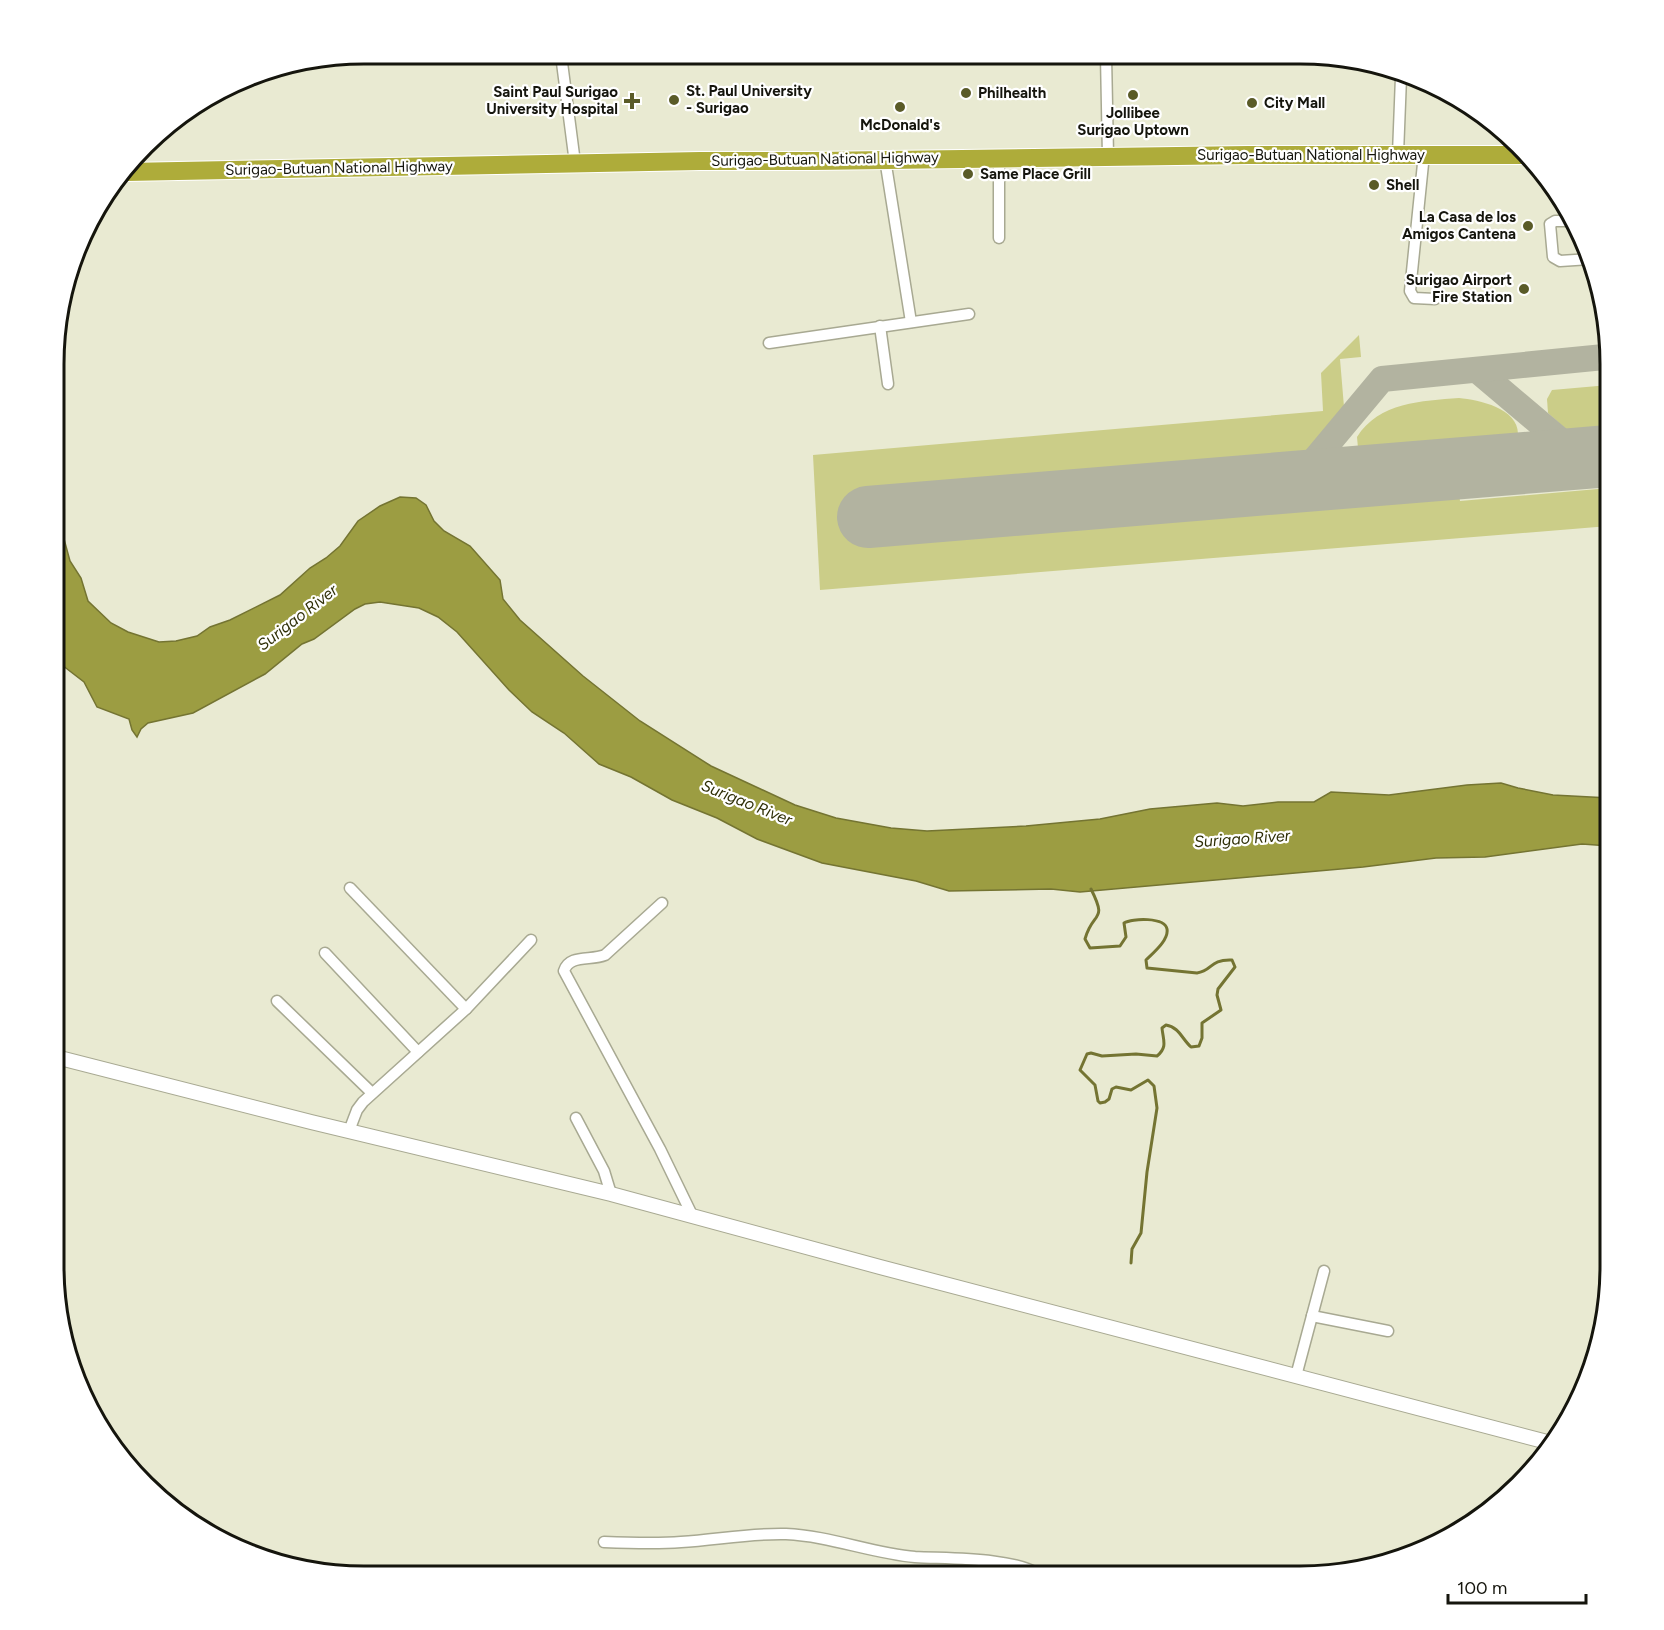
<svg xmlns="http://www.w3.org/2000/svg" width="1664" height="1630" viewBox="0 0 1664 1630" font-family="Figtree,sans-serif">
  <style>
    .green { fill: #cbcd88 }
    .water { fill: #9c9d42; stroke: #747432; stroke-width: 1.5 }
    .lines { fill: none; stroke-linecap: round; stroke-linejoin: round }
    .stream { stroke: #747432; stroke-width: 3 }
    .taxiway { stroke: #b2b3a0; stroke-width: 26 }
    .runway { stroke: #b2b3a0; stroke-width: 62 }
    .minor-casing { stroke: #a8a992; stroke-width: 13 }
    .tertiary-casing { stroke: #a8a992; stroke-width: 16 }
    .trunk-casing { stroke: #fff; stroke-width: 20 }
    .minor { stroke: #fff; stroke-width: 10 }
    .tertiary { stroke: #fff; stroke-width: 14 }
    .trunk { stroke: #aeac3a; stroke-width: 18 }
    .poi-dot { fill: #5a5b28; stroke: #fff; stroke-width: 2 }
    .labels { text-anchor: middle; stroke-width: 4.5; stroke-linejoin: round; paint-order: stroke }
    .poi-label { font-size: 15px; font-weight: bold; fill: #15150d; stroke: #fff; text-anchor: start }
    .street-label { font-size: 15px; fill: #15150d; stroke: #fff }
    .water-label { font-size: 16px; font-style: italic; fill: #2f2f07; stroke: #fff }
    .rim { fill: none; stroke: #15150d; stroke-width: 3 }
  </style>
  <rect width="100%" height="100%" fill="#e9ead2"/>
  <!-- green -->
  <g class="green">
    <path d="M1359,335L1361,357L1340,359L1344,407L1300,459L866,494L870,543L1459,494L1460,501L1609,488V526L820,590L813,455L1323,411L1321,373Z"/>
    <path d="M1609,385V427L1567,430L1548,413L1547,399L1552,390Z"/>
    <path d="M1459,398C1479,400 1518,408 1518,434L1456,439V446L1366,453L1358,448L1357,437C1379,402 1422,401 1459,398Z"/>
  </g>
  <!-- water -->
  <path class="water" d="M400,497L416,498L426,505L434,521L444,531L470,546L500,580L503,599L520,620L583,676L640,721L711,766L795,805L836,818L891,828L927,831L1026,826L1100,819L1150,809L1217,803L1243,806L1278,802H1314L1331,792L1389,795L1467,785L1501,783L1518,788L1553,795L1609,798V846L1582,844L1485,857L1436,858L1363,867L1080,892L1051,889L949,891L916,881L822,863L757,839L717,818L672,800L631,777L599,764L564,733L532,712L509,690L457,632L438,617L419,608L380,602L365,604L355,609L314,639L302,644L265,674L193,713L148,723L141,729L137,737L132,730L129,719L97,707L84,682L58,662L59,530L64,539L70,561L81,578L88,601L111,623L128,632L159,642L176,641L197,636L210,627L230,620L280,595L310,568L326,558L340,546L358,521L380,506Z"/>
  <g class="lines">
    <!-- stream -->
    <path class="stream" d="M1091,889C1108,923 1093,910 1085,939L1090,948L1120,946L1126,937L1124,923C1132,918 1165,917 1167,929C1169,940 1153,953 1146,960L1147,968L1197,973C1213,971 1209,959 1232,960L1235,967L1218,989L1217,995L1221,1010L1202,1023V1038L1199,1046L1191,1047C1182,1039 1179,1027 1166,1025L1162,1028C1163,1040 1168,1047 1157,1056L1136,1054L1102,1056L1091,1053L1087,1054L1080,1070L1095,1085L1098,1101L1100,1103L1105,1102L1109,1099L1112,1089L1116,1087L1131,1090L1148,1080L1154,1086L1157,1108L1147,1172L1141,1233L1132,1249L1131,1263"/>
    <!-- taxiway -->
    <g class="taxiway">
      <path d="M1477,370L1581,458"/>
      <path d="M1296,482L1382,379L1604,357L1609,358"/>
    </g>
    <!-- runway -->
    <path class="runway" d="M868,517L1609,456"/>
    <!-- minor casing -->
    <g class="minor-casing">
      <g id="minor">
        <path d="M561,55L575,163"/>
        <path d="M1106,56L1108,156"/>
        <path d="M1398,154L1401,77"/>
        <path d="M1424,154L1410,291L1414,298L1435,299"/>
        <path d="M999,158V238"/>
        <path d="M885,159L911,322"/>
        <path d="M1570,221H1555L1550,224L1553,257L1560,261L1590,259"/>
        <path d="M880,326L888,384"/>
        <path d="M769,343L969,314"/>
        <path d="M350,888L466,1009"/>
        <path d="M662,903L605,955C591,961 569,954 564,971L660,1149L692,1215"/>
        <path d="M325,953L418,1052"/>
        <path d="M277,1001L372,1093"/>
        <path d="M576,1118L604,1171L611,1194"/>
        <path d="M349,1131L357,1110L363,1102L466,1009L531,940"/>
        <path d="M1312,1316L1388,1331"/>
        <path d="M1296,1376L1324,1271"/>
        <path d="M604,1542C630,1543 656,1544 681,1542C716,1540 750,1533 786,1534C830,1536 871,1553 915,1557C949,1559 1012,1557 1040,1575"/>
      </g>
    </g>
    <!-- tertiary casing -->
    <g class="tertiary-casing">
      <path id="tertiary" d="M56,1057L311,1122L611,1194L880,1267L1551,1443"/>
    </g>
    <!-- trunk casing -->
    <g class="trunk-casing">
      <path id="trunk" d="M126,172L700,161H813L1248,155H1523"/>
    </g>
    <!-- minor -->
    <use href="#minor" class="minor"/>
    <!-- tertiary -->
    <use href="#tertiary" class="tertiary"/>
    <!-- trunk -->
    <use href="#trunk" class="trunk"/>
  </g>
  <!-- markers -->
  <g class="poi-dot">
    <circle cx="966" cy="93" r="6"/>
    <circle cx="1133" cy="95" r="6"/>
    <circle cx="674" cy="100" r="6"/>
    <path d="M629 92h6v6h6v6h-6v6h-6v-6h-6v-6h6z"/>
    <circle cx="1252" cy="103" r="6"/>
    <circle cx="900" cy="107" r="6"/>
    <circle cx="968" cy="174" r="6"/>
    <circle cx="1374" cy="185" r="6"/>
    <circle cx="1528" cy="226" r="6"/>
    <circle cx="1524" cy="289" r="6"/>
  </g>
  <g class="labels">
    <!-- poi labels -->
    <g class="poi-label">
      <text x="686" y="96">St. Paul University<tspan x="686" dy="17">- Surigao</tspan></text>
      <text x="618" y="97" text-anchor="end">Saint Paul Surigao<tspan x="618" dy="17">University Hospital</tspan></text>
      <text x="978" y="98">Philhealth</text>
      <text x="1264" y="108">City Mall</text>
      <text x="1133" y="118" text-anchor="middle">Jollibee<tspan x="1133" dy="17">Surigao Uptown</tspan></text>
      <text x="900" y="130" text-anchor="middle">McDonald's</text>
      <text x="980" y="179">Same Place Grill</text>
      <text x="1386" y="190">Shell</text>
      <text x="1516" y="222" text-anchor="end">La Casa de los<tspan x="1516" dy="17">Amigos Cantena</tspan></text>
      <text x="1512" y="285" text-anchor="end">Surigao Airport<tspan x="1512" dy="17">Fire Station</tspan></text>
    </g>
    <!-- street labels -->
    <g class="street-label">
      <text x="1311" y="160">Surigao-Butuan National Highway</text>
      <text transform="translate(825 159) rotate(-1)" y="5">Surigao-Butuan National Highway</text>
      <text transform="translate(339 168) rotate(-1)" y="5">Surigao-Butuan National Highway</text>
    </g>
    <!-- water labels -->
    <g class="water-label">
      <text transform="translate(297 617) rotate(-38)" y="6">Surigao River</text>
      <text transform="translate(747 802) rotate(22)" y="6">Surigao River</text>
      <text transform="translate(1242 838) rotate(-4)" y="6">Surigao River</text>
    </g>
  </g>
  <!-- crop -->
  <path d="M0 0H1664V1630H0ZM364 64H1300A300 300 0 0 1 1600 364V1266A300 300 0 0 1 1300 1566H364A300 300 0 0 1 64 1266V364A300 300 0 0 1 364 64Z" fill="#fff" fill-rule="evenodd"/>
  <path class="rim" d="M364 64H1300A300 300 0 0 1 1600 364V1266A300 300 0 0 1 1300 1566H364A300 300 0 0 1 64 1266V364A300 300 0 0 1 364 64Z"/>
  <!-- scale -->
  <path d="M1448 1594v9h138v-9" fill="none" stroke="#15150d" stroke-width="3"/>
  <text x="1457" y="1594" font-size="18" fill="#15150d" stroke="#ffffff" stroke-width="4.5" paint-order="stroke">100 m</text>
</svg>
